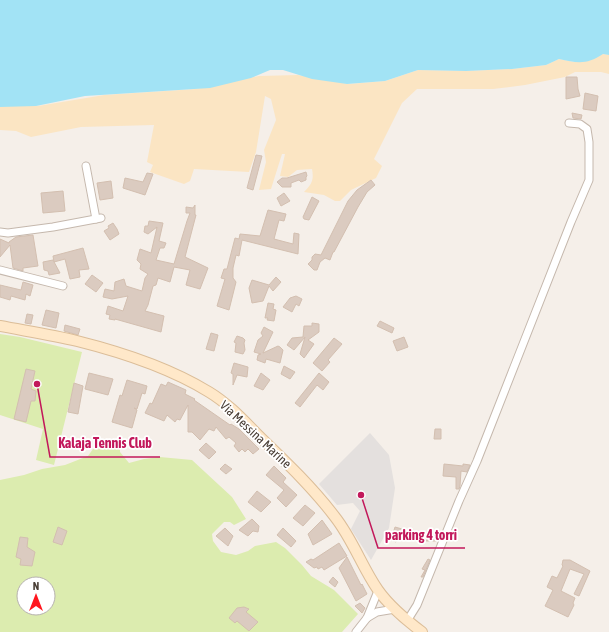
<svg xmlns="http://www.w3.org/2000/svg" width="609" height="632" viewBox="0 0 609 632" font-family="'Asap Condensed',sans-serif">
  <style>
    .green { fill: #dcecaf; fill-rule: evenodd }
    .sand { fill: #fbe5c3 }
    .parking { fill: #e4e0de }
    .water { fill: #a2e3f5 }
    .building { fill: #dbcbc0; stroke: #d3bfb0 }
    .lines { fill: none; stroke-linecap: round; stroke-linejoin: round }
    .street-casing { stroke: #c5b8ad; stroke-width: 9 }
    .secondary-casing { stroke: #dbbd98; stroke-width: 12 }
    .street { stroke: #fff; stroke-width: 7 }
    .secondary { stroke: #ffe8c9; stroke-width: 10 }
    .labels { text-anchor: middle; stroke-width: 3.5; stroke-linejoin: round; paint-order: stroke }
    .street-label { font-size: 13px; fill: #4a3f36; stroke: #fff }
    .leader { fill: none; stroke: #c2185b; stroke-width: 1.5 }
    .callout-dot { fill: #c2185b; stroke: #fff; stroke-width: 1.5 }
    .callout-label { font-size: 14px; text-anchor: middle; font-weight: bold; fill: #c2185b; stroke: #fff; stroke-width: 3.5; stroke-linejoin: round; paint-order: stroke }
  </style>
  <rect width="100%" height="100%" fill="#f5efe9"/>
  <!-- green -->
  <g class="green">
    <path d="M0,334L20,337L82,352L54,465L36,460L43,429L0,415Z"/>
    <path d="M106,443L120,444V452L129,463L144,459L160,457L192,460L232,497L246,519L234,525L230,522H224L212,534L213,541L221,552L236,555L248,551L255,546L276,542L285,548L302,565L311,576L334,590L358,614L342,632H0V480L24,475L42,469L65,465L88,456L93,449ZM24,584H48V608H24Z"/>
  </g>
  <!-- sand -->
  <path class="sand" d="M603,54L609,55V74L601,72H575L565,77L525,85L493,89H417L402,103L374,159L382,166L376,178L351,190L340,201H335L324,195L304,192C312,184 314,180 312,169L297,170L288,177L280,176L285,154H282L271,189L259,190L266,162L264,150L276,120L271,99L265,96L256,152L249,172L194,169L190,181L184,184L150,172L153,165L147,162L154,125L81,127L31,137L16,131L0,130V105L38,106L104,95L196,89L259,76L298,75L349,84L385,81L418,70L466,71L512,69L546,65L559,59L574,62Z"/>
  <!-- parking -->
  <path class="parking" d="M370,433L389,455L395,488L389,528L371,560L351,529L360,511L353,503L337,505L319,484Z"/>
  <!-- water -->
  <path class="water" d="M0,0H609V55L603,54C587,65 577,63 559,59L546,65L512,69L466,71L418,70L385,81L347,84L312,79L283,70H270L251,78L210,88L85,96L36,106L0,107Z"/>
  <!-- building -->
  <g class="building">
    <path d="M566,77H577L578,89L580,96L566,99Z"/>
    <path d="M585,93L598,96L596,111L583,109Z"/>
    <path d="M572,113L582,115L581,119L573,118Z"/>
    <path d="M256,155L262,156L253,190L247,188Z"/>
    <path d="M306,172L307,176L306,177V180L301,182L299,180L291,183V187H282L277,182L282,178H287Z"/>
    <path d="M147,173L153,174L145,195L123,188L125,178L143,182Z"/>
    <path d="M371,180L375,185L367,192L358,207L334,252H333L330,260L325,258L320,262L317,270H314L308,264L312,260V257L315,254L321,255L348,201L357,190Z"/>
    <path d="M111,181L113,198L100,200L97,183Z"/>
    <path d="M63,191L65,211L43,213L41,193Z"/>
    <path d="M284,193L290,201L281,206L277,198Z"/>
    <path d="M312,197L319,201L309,220L304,219L303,217Z"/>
    <path d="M195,205V215H196L185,257L208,268L200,289L186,285L190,270L174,267L170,282L158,278L156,285L153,286L148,305L145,311L164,316L161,332L115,319V320L109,319L110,315L106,314L108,306L123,311L128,296L112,299L103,297L105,289L114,291L115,282L124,279L126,286L142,291L145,278L148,274L140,269L141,264L137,260L140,249L151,253L157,227L148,234L144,232L145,226H148L149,221L163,223L159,241L166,243L164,248H160L156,260L174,264L187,221L190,213H186V207L193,208Z"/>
    <path d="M268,210L286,214L284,221L279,220L274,239L293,244L294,233L299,234L298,254L242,240L239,256L236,255L233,268V278L236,282L229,310L217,306L225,279L221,278L224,269H227L235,238L239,239L240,234L260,236Z"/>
    <path d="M113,223L117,229L119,234L110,240L104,231L109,228L108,226Z"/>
    <path d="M33,235L38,266L23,268V271L13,268L10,245L0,257V239L9,243V242L16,237Z"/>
    <path d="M83,248L89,269L79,270L80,277L70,279L65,259L54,262L53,256Z"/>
    <path d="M53,260L60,273L49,275L48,271L44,270L43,262Z"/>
    <path d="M92,275L103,283L96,292L85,284Z"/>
    <path d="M276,277L281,282L273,291L269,286L263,301L252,303L249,288L252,280L269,285Z"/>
    <path d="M23,282L33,285L30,296L26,294L25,300L11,296L10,300L0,297V285L21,290Z"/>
    <path d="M296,296L302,299L299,306L296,304L292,312L283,307L290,298Z"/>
    <path d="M268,303L274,304L273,309L276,310L274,321L267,320L268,318H265Z"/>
    <path d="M46,310L59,313L56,328L42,325Z"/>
    <path d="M27,314L33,315L31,324L25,323Z"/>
    <path d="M380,321L394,328L392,333L377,326Z"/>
    <path d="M312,323L319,324V332L308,340L314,344L304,358L300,354L305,337L294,350L287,345L292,338L303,337L304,326H312Z"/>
    <path d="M65,325L80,329L78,335L64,331Z"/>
    <path d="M264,327L273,332L263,353L278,346L280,347L283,350L280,363L266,359L265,363L257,360L258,355L261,354L254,352L258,340L263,336L261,333Z"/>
    <path d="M211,333L218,335L214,351L206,349Z"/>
    <path d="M237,336L243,338L245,340L244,343L245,350L243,354L235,352L236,343L234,342Z"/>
    <path d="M404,337L408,347L397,351L393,341Z"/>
    <path d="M334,338L342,344L328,360L330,362L322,371L313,363Z"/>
    <path d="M234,363L248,367L247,377L237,375L233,385V374L231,373Z"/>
    <path d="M284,366L295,372L290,379L281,374Z"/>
    <path d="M26,369L35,371L31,389L36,391L35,401H31L26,422L14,419Z"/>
    <path d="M89,373L113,379L108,395L85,389Z"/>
    <path d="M261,373L270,380L263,390L254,386Z"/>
    <path d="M319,373L329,382L323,390L317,385L300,407L295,403Z"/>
    <path d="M127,380L147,386L145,394L142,393L137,409L134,408L137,410L132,428L112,422L120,395L122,396Z"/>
    <path d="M168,382L186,390L185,394L195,399L194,400L230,425L231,424L239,429L259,449L253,454L248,449L245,452L242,449L239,452L234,446L236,443L229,437L226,439L216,427L214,431L209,429L200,440L192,432H188V405L180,420L177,419L175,422L167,415L164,421L145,413L150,403L152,404L161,384L166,386Z"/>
    <path d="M74,383L83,386L78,414L68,412Z"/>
    <path d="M435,429H441V439H434Z"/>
    <path d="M206,443L216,452L209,459L199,450Z"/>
    <path d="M225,464L232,469L226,474L220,469Z"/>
    <path d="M444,464L463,466V464L470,465L467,472L461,471L460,486L459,489H456V477L443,476Z"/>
    <path d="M274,466L286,478L283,482L297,495L286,507L277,498L284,490L266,475Z"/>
    <path d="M257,491L271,502L261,512L248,502Z"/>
    <path d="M305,505L315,513L303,526L293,518Z"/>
    <path d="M252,519L259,526L258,532L253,531L248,536L239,530Z"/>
    <path d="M322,520L332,534L313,545L308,534Z"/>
    <path d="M58,527L67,531L62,545L53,542Z"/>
    <path d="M395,527L402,529L401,537H398L396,542L391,540Z"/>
    <path d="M225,528L233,536L228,546L216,536Z"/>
    <path d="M283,528L296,541L291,547L277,535Z"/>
    <path d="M426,533H440L437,541H426Z"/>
    <path d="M20,537L28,538L27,547L35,552L32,566L20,565L21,559L16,557Z"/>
    <path d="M339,543L347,556L324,570L322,567L318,569L317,567L314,568L306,562L311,559L313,560Z"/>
    <path d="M347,557L361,585L362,584L367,594L356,601L339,568Z"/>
    <path d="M428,559L430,560L423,577H421L425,570L422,569Z"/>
    <path d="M563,560H570L590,571L579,596L574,594L584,574L570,569L561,591L575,598L573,603L574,605L568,617L545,606L553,590L547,587L552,576L557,578L563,566L562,565Z"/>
    <path d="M333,577L338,582L335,587L329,582Z"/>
    <path d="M360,603L365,608L362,613L355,606Z"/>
    <path d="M244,607L249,609L246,612L258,622L249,631L237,621L235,623L229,618L237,608Z"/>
  </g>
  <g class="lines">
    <!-- street casing -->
    <g class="street-casing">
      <g id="street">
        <path d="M86,166L96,219"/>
        <path d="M0,232L8,233L53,227L101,218"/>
        <path d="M0,270L63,286"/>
        <path d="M367,618L377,612L395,609"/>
        <path d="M407,621L417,605L459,501L477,461L571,222L589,180V142L587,129L580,124L569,123"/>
        <path d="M356,632L367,618L378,591"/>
      </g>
    </g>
    <!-- secondary casing -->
    <g class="secondary-casing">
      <path id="secondary" d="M0,326C26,331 52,335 77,341C121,352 170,368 209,392C229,404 245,422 261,438C287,463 313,488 335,517C353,540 362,567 378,590C390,607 406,620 422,632"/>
    </g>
    <!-- street -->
    <use href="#street" class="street"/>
    <!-- secondary -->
    <use href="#secondary" class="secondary"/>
  </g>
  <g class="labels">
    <!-- street labels -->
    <g class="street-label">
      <text transform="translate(256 434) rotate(43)" y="5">Via Messina Marine</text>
    </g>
  </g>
  <!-- callouts -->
  <path class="leader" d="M37 384L50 457H160M361 495L378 548H465"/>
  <g class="callout-dot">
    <circle cx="37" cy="384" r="4"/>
    <circle cx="361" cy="495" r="4"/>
  </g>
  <g class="callout-label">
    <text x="105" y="448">Kalaja Tennis Club</text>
    <text x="421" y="540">parking 4 torri</text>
  </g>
  <!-- north arrow -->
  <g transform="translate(36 596)"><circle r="19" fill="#ffffff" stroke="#b7b2af"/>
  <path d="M0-3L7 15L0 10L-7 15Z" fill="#ff161e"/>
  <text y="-6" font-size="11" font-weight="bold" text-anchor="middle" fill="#4a3f36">N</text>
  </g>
</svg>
